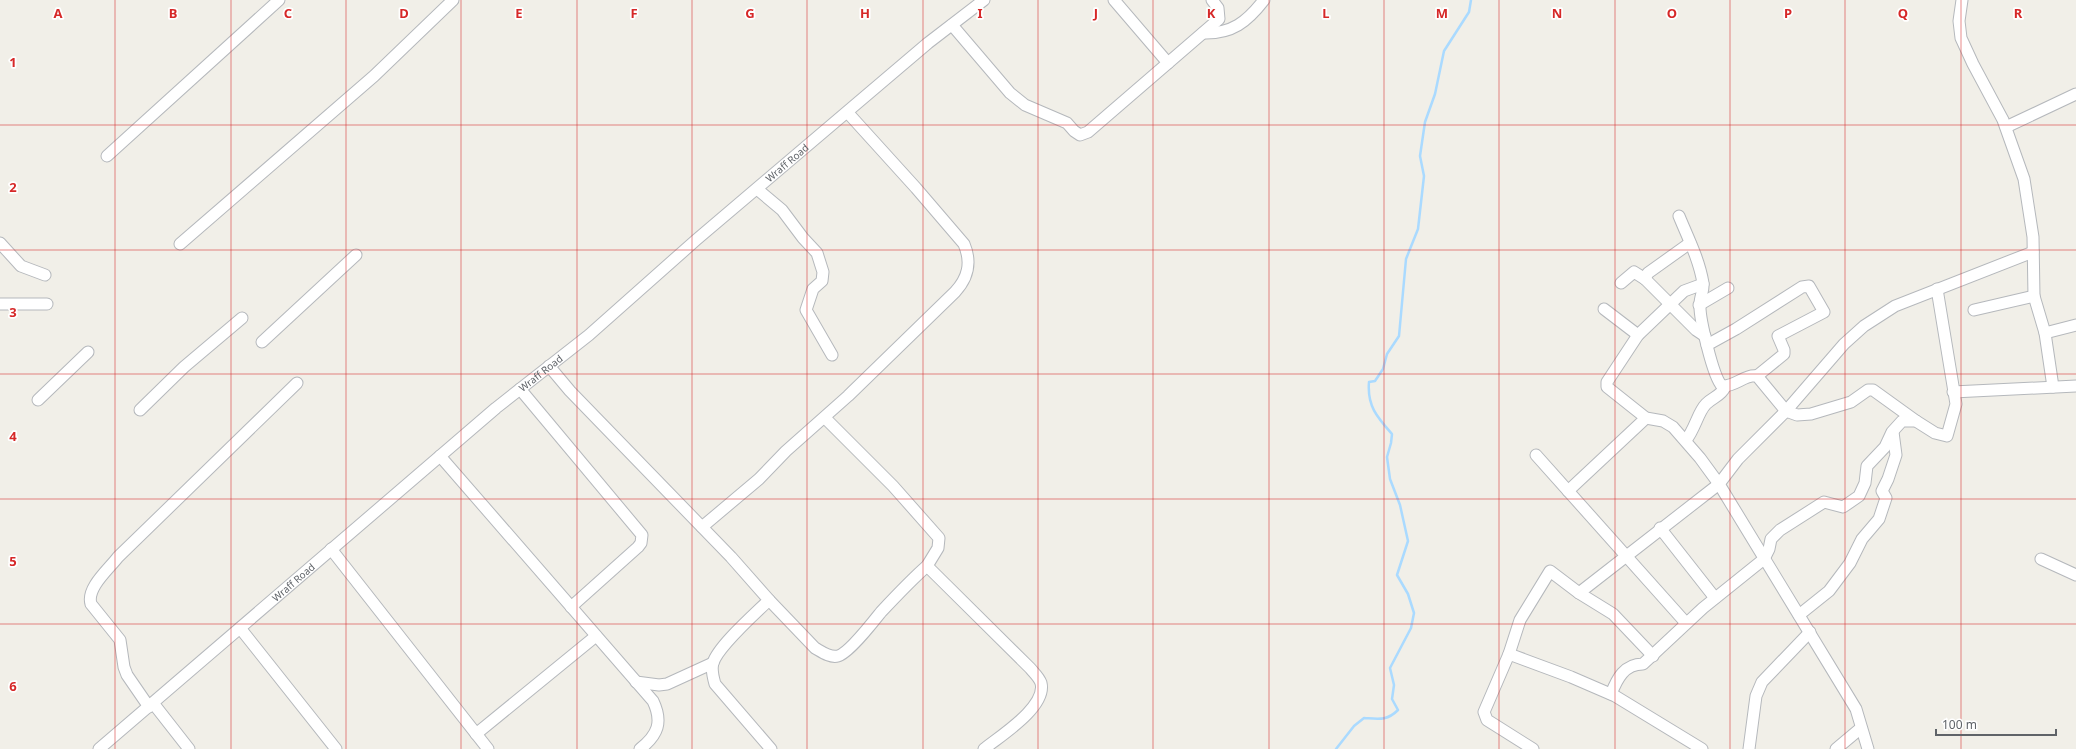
<svg xmlns="http://www.w3.org/2000/svg" width="2076" height="749" viewBox="0 0 2076 749" font-family="'Noto Sans',sans-serif">
  <style>
    .lines { fill: none; stroke-linecap: round; stroke-linejoin: round }
    .stream { stroke: #aadaff; stroke-width: 2.5 }
    .minor-casing { stroke: #b5b8bc; stroke-width: 13 }
    .minor { stroke: #fff; stroke-width: 11 }
    .grid { fill: none; stroke: #d62828; stroke-width: 1; stroke-opacity: 0.55 }
    .labels { text-anchor: middle; stroke-width: 3.5; stroke-linejoin: round; paint-order: stroke }
    .street-label { font-size: 10px; fill: #5f6368; stroke: #fff }
    .grid-label { font-size: 13px; text-anchor: middle; font-weight: bold; fill: #d62828; stroke: #fff; stroke-width: 3.5; stroke-linejoin: round; paint-order: stroke }
  </style>
  <rect width="100%" height="100%" fill="#f1efe8"/>
  <g class="lines">
    <!-- stream -->
    <path class="stream" d="M1336,749L1354,726L1364,718C1379,719 1387,721 1398,710L1392,699L1394,685L1390,668L1411,628L1414,613L1408,594L1397,575L1408,541L1400,505L1390,479L1387,457L1391,443L1392,434C1377,417 1367,406 1369,382L1375,381L1383,369L1387,354L1399,336L1406,259L1418,229L1424,176L1420,156L1425,122L1435,94L1444,51L1469,12L1471,0"/>
    <!-- minor casing -->
    <g class="minor-casing">
      <g id="minor">
        <path d="M1114,0L1168,63"/>
        <path d="M1962,0L1959,21L1961,38L1973,64L2003,120L2024,179L2033,237L2034,296L2045,333L2053,387"/>
        <path d="M952,25L1010,93L1025,105L1067,123L1074,131L1080,135L1088,132L1219,19L1218,8L1212,0"/>
        <path d="M1203,33C1232,34 1247,22 1264,0"/>
        <path d="M2006,127L2076,94"/>
        <path d="M107,156L279,0"/>
        <path d="M757,189L782,210L803,238L817,253L823,272L822,281L813,289L806,310L832,355"/>
        <path d="M1679,216C1688,238 1699,259 1703,283C1704,290 1700,297 1700,304C1699,317 1713,377 1722,386C1735,387 1745,374 1757,376L1786,411L1797,415L1811,414L1851,402L1868,390H1873L1916,421"/>
        <path d="M0,243L21,266L45,275"/>
        <path d="M1690,243L1648,273L1645,279L1696,330L1705,336"/>
        <path d="M180,244L374,76L453,0"/>
        <path d="M1621,283L1634,272L1645,279"/>
        <path d="M1703,284L1684,291L1638,335L1607,382V387L1646,418L1663,421L1673,427L1700,458L1719,484L1856,709L1868,749"/>
        <path d="M0,304H47"/>
        <path d="M1699,305L1728,288"/>
        <path d="M1604,309L1638,335"/>
        <path d="M1974,310L2034,296"/>
        <path d="M2045,333L2076,325"/>
        <path d="M262,342L356,255"/>
        <path d="M1707,345L1736,329L1802,287L1809,286L1824,312L1778,336L1784,350V354L1757,376"/>
        <path d="M549,366L570,391L731,557L769,600C756,613 718,646 713,663C711,669 713,677 715,684L771,749"/>
        <path d="M520,389L642,535L641,543L638,547L571,607"/>
        <path d="M1953,392L2076,386"/>
        <path d="M38,400L88,352"/>
        <path d="M140,410L184,367L242,318"/>
        <path d="M825,418L893,486L939,538L938,548L927,566"/>
        <path d="M1686,440C1695,429 1698,412 1706,404C1713,397 1721,396 1725,387"/>
        <path d="M1536,455L1686,623"/>
        <path d="M440,456L653,701C663,722 658,735 640,749"/>
        <path d="M1568,491L1646,418"/>
        <path d="M702,527L759,479L786,451L848,396L955,292C968,278 972,263 964,244L916,188L848,113"/>
        <path d="M1660,528L1715,598"/>
        <path d="M331,549L488,749"/>
        <path d="M2041,559L2076,575"/>
        <path d="M1579,593L1719,484L1738,459L1786,411L1844,344L1864,326L1895,306L2033,252"/>
        <path d="M769,600L815,648C822,652 830,658 838,656C849,653 873,622 881,612C896,596 911,580 927,566L1030,668C1034,673 1039,677 1041,683C1047,707 1000,736 984,749"/>
        <path d="M1799,615L1829,591L1850,563L1862,539L1879,519L1886,498L1882,491L1888,479L1896,455L1893,432"/>
        <path d="M240,628L336,749"/>
        <path d="M1509,654L1571,677L1615,696L1702,749"/>
        <path d="M636,682L659,685L667,684L713,663"/>
        <path d="M1611,694C1617,679 1624,664 1643,664L1703,608L1764,559L1769,549L1771,539L1780,530L1824,502L1843,507L1859,496L1865,483L1867,466L1885,447L1892,432L1902,421H1916L1935,433L1947,436L1956,404L1937,289"/>
        <path d="M153,703L189,749"/>
        <path d="M149,707L127,675L124,667L120,640L91,604C86,588 109,569 118,557L297,383"/>
        <path d="M476,734L596,636"/>
        <path id="s1" d="M99,749L496,408L589,335L696,240L928,43L984,0"/>
        <path d="M1533,749L1487,720L1484,712L1509,654L1520,620L1550,571L1579,593L1613,614L1653,656"/>
        <path d="M1749,749L1756,696L1762,682L1810,632"/>
        <path d="M1836,749L1861,728"/>
      </g>
    </g>
    <!-- minor -->
    <use href="#minor" class="minor"/>
  </g>
  <!-- grid -->
  <path class="grid" d="M115,0V749M231,0V749M346,0V749M461,0V749M577,0V749M692,0V749M807,0V749M923,0V749M1038,0V749M1153,0V749M1269,0V749M1384,0V749M1499,0V749M1615,0V749M1730,0V749M1845,0V749M1961,0V749M0,125H2076M0,250H2076M0,374H2076M0,499H2076M0,624H2076"/>
  <g class="labels">
    <!-- street labels -->
    <g class="street-label">
      <text dy="4" stroke="none"><textPath href="#s1" startOffset="904">Wraff Road</textPath></text>
      <text dy="4" stroke="none"><textPath href="#s1" startOffset="580">Wraff Road</textPath></text>
      <text dy="4" stroke="none"><textPath href="#s1" startOffset="256">Wraff Road</textPath></text>
    </g>
  </g>
  <g class="grid-label">
    <text x="58" y="18">A</text>
    <text x="173" y="18">B</text>
    <text x="288" y="18">C</text>
    <text x="404" y="18">D</text>
    <text x="519" y="18">E</text>
    <text x="634" y="18">F</text>
    <text x="750" y="18">G</text>
    <text x="865" y="18">H</text>
    <text x="980" y="18">I</text>
    <text x="1096" y="18">J</text>
    <text x="1211" y="18">K</text>
    <text x="1326" y="18">L</text>
    <text x="1442" y="18">M</text>
    <text x="1557" y="18">N</text>
    <text x="1672" y="18">O</text>
    <text x="1788" y="18">P</text>
    <text x="1903" y="18">Q</text>
    <text x="2018" y="18">R</text>
    <text x="13" y="67">1</text>
    <text x="13" y="192">2</text>
    <text x="13" y="317">3</text>
    <text x="13" y="441">4</text>
    <text x="13" y="566">5</text>
    <text x="13" y="691">6</text>
  </g>
  <!-- scale -->
  <path d="M1936 729v6h120v-6" fill="none" stroke="#5f6368" stroke-width="2"/>
  <text x="1942" y="729" font-size="12" fill="#5f6368" stroke="#ffffff" stroke-width="3" paint-order="stroke">100 m</text>
</svg>
